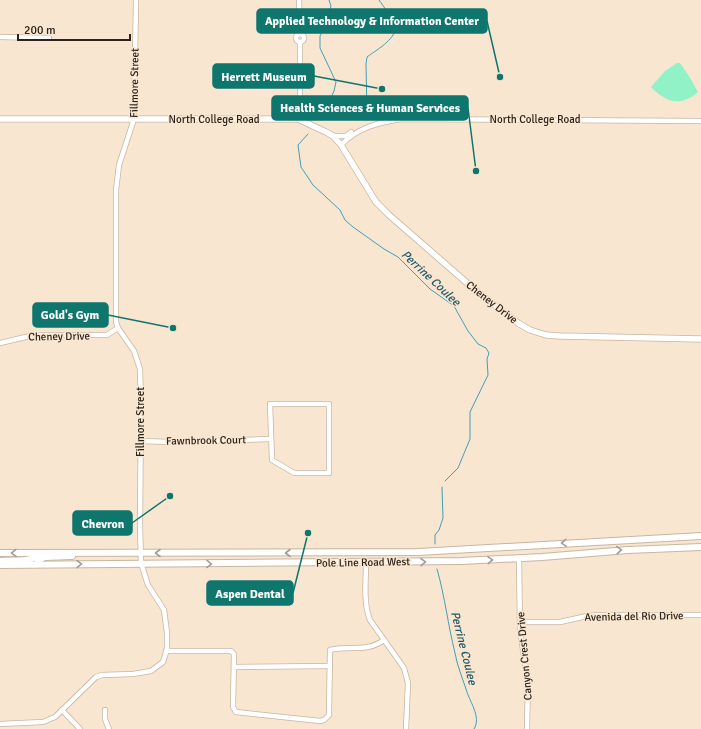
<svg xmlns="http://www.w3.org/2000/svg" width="701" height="729" viewBox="0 0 701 729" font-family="Signika,sans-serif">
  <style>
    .green { fill: #91f2c7 }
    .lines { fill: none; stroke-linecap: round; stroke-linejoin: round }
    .stream { stroke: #409fba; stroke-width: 1 }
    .minor-casing { stroke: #c8b6a1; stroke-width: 6 }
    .major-casing { stroke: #c8b6a1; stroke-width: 7 }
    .highway-casing { stroke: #c8b6a1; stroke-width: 8 }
    .minor { stroke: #fff; stroke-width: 4.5 }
    .major { stroke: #fff; stroke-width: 5.5 }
    .highway { stroke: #fff; stroke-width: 6 }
    .oneway { stroke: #a09c99 }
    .labels { text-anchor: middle; stroke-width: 3; stroke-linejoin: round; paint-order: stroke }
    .street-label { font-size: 11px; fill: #2b241c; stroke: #f9e6d0 }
    .water-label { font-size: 12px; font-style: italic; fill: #245867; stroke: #f9e6d0 }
    .leader { fill: none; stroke: #0f766e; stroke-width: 1.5 }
    .callout-dot { fill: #0f766e; stroke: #f9e6d0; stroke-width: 1.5 }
    .callout { fill: #0f766e; stroke: #0f766e; stroke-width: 1.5 }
    .callout-label { font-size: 12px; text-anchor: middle; font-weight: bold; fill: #fff }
  </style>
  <rect width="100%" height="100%" fill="#f9e6d0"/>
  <!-- green -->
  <path class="green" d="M677,63H680L689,76L698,92C681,107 666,103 651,87L665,71Z"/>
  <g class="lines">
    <!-- stream -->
    <g class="stream">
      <path d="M326,109L334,91L336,82L320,48V36L326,24L331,6L329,0"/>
      <path d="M367,113L366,64L367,57C375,51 396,39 395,28C395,21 383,6 379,0"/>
      <path d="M308,134L298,145L301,167L313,185L340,210L345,220L353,227L384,249L398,257L430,289L454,306L468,331L478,344L486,348L489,353L487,359L488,375L470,412V439L458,468L445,481"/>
      <path d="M435,544V535L439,530L443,518L442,487"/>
      <path d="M437,569C445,597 448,625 455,653C457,665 462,677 466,689C469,701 482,717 474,729"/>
    </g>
    <!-- minor casing -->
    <g class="minor-casing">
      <g id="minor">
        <path d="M299,0L300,34"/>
        <circle cx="300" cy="38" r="4"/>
        <path d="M0,37L49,38"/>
        <path d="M298,119L300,102V42"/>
        <path d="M333,136H346L351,132"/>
        <path d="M341,145C357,128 379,122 402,119L701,121"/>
        <path d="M0,343L34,335H107L118,328"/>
        <path d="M270,404H329V473H294L272,460Z"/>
        <path d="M141,441L170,442L271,439"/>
        <path d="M519,558L520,631L528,681L527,729"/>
        <path d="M366,563C366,581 363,602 370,620L404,668L408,683L406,729"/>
        <path d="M520,622H560L587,616L599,615H701"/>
        <path d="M166,651H231L234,654L233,707L236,712L320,721L324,720L329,715L330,650C350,645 366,653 384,640"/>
        <path d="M234,667L330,666"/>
        <path d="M62,710L80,729"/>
        <path d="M105,710V719L109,729"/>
        <path d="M0,724L43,722L55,717L96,677L102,675L133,674L151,671L163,662L167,649V633L164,610L148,585L141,563L140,525L141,405L140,369L134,351L118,328L116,322V190L119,165L134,119L136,0"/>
      </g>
    </g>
    <!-- major casing -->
    <g class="major-casing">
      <path id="major" d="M0,119H298L326,132L333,136L341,145L376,202L389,215L474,289L518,323L530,330L546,335L560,336L701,339"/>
    </g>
    <!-- highway casing -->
    <g class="highway-casing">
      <g id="highway">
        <path d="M0,553L418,552L701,536"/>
        <path d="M0,561C13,559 31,564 40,553"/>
        <path d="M36,564L40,559L45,557L72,556"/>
        <path d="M0,565L461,561L542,557L628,550L701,547"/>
      </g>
    </g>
    <!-- minor -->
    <use href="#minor" class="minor"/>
    <!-- major -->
    <use href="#major" class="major"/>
    <!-- highway -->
    <use href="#highway" class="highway"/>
  </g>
  <!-- one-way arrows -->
  <defs><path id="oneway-chevron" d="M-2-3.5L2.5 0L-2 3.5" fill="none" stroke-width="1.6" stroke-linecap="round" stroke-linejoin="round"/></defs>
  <g class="oneway">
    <use href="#oneway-chevron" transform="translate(564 543) rotate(176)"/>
    <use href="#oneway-chevron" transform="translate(619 550) rotate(-4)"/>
    <use href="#oneway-chevron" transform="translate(14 553) rotate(179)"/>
    <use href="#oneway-chevron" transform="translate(158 553) rotate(-180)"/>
    <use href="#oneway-chevron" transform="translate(288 553) rotate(180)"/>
    <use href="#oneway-chevron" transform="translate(490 560) rotate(-3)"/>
    <use href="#oneway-chevron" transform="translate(423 562) rotate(-1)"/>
    <use href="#oneway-chevron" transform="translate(79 564) rotate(-1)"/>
    <use href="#oneway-chevron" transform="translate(209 564) rotate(1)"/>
  </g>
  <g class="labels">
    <!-- street labels -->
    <g class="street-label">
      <text transform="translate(134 83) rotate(-89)" y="4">Fillmore Street</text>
      <text x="214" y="123">North College Road</text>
      <text x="535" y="123">North College Road</text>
      <text transform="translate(492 302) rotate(38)" y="4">Cheney Drive</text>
      <text transform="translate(59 336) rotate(-1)" y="4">Cheney Drive</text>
      <text transform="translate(140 422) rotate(-90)" y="4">Fillmore Street</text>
      <text transform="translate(206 440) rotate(-1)" y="4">Fawnbrook Court</text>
      <text transform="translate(363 562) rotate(-1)" y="4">Pole Line Road West</text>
      <text transform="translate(634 616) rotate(-1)" y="4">Avenida del Rio Drive</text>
      <text transform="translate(524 656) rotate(-95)" y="4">Canyon Crest Drive</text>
    </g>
    <!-- water labels -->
    <g class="water-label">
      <text transform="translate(431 278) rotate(43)" y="4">Perrine Coulee</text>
      <text transform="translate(464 648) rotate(76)" y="4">Perrine Coulee</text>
    </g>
  </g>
  <!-- callouts -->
  <path class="leader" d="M500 77L487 21M382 89L314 76M476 171L468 108M173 328L108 315M170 496L132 523M308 533L293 593"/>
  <g class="callout-dot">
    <circle cx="500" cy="77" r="4"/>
    <circle cx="382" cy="89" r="4"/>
    <circle cx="476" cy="171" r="4"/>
    <circle cx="173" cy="328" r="4"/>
    <circle cx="170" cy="496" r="4"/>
    <circle cx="308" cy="533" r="4"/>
  </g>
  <g class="callout">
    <rect x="257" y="9" width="230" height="24" rx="4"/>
    <rect x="213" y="64" width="101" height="24" rx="4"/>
    <rect x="272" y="96" width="196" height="24" rx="4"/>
    <rect x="33" y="303" width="75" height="24" rx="4"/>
    <rect x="73" y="511" width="59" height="24" rx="4"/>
    <rect x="207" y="581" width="86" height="24" rx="4"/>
  </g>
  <g class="callout-label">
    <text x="372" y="25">Applied Technology &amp; Information Center</text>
    <text x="264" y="81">Herrett Museum</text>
    <text x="370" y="112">Health Sciences &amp; Human Services</text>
    <text x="70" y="319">Gold's Gym</text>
    <text x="103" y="528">Chevron</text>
    <text x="250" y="598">Aspen Dental</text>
  </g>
  <!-- scale -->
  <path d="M18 34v6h112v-6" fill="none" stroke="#2b241c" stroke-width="2"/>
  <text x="24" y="34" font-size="12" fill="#2b241c" stroke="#f9e6d0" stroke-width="3" paint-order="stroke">200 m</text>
</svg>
